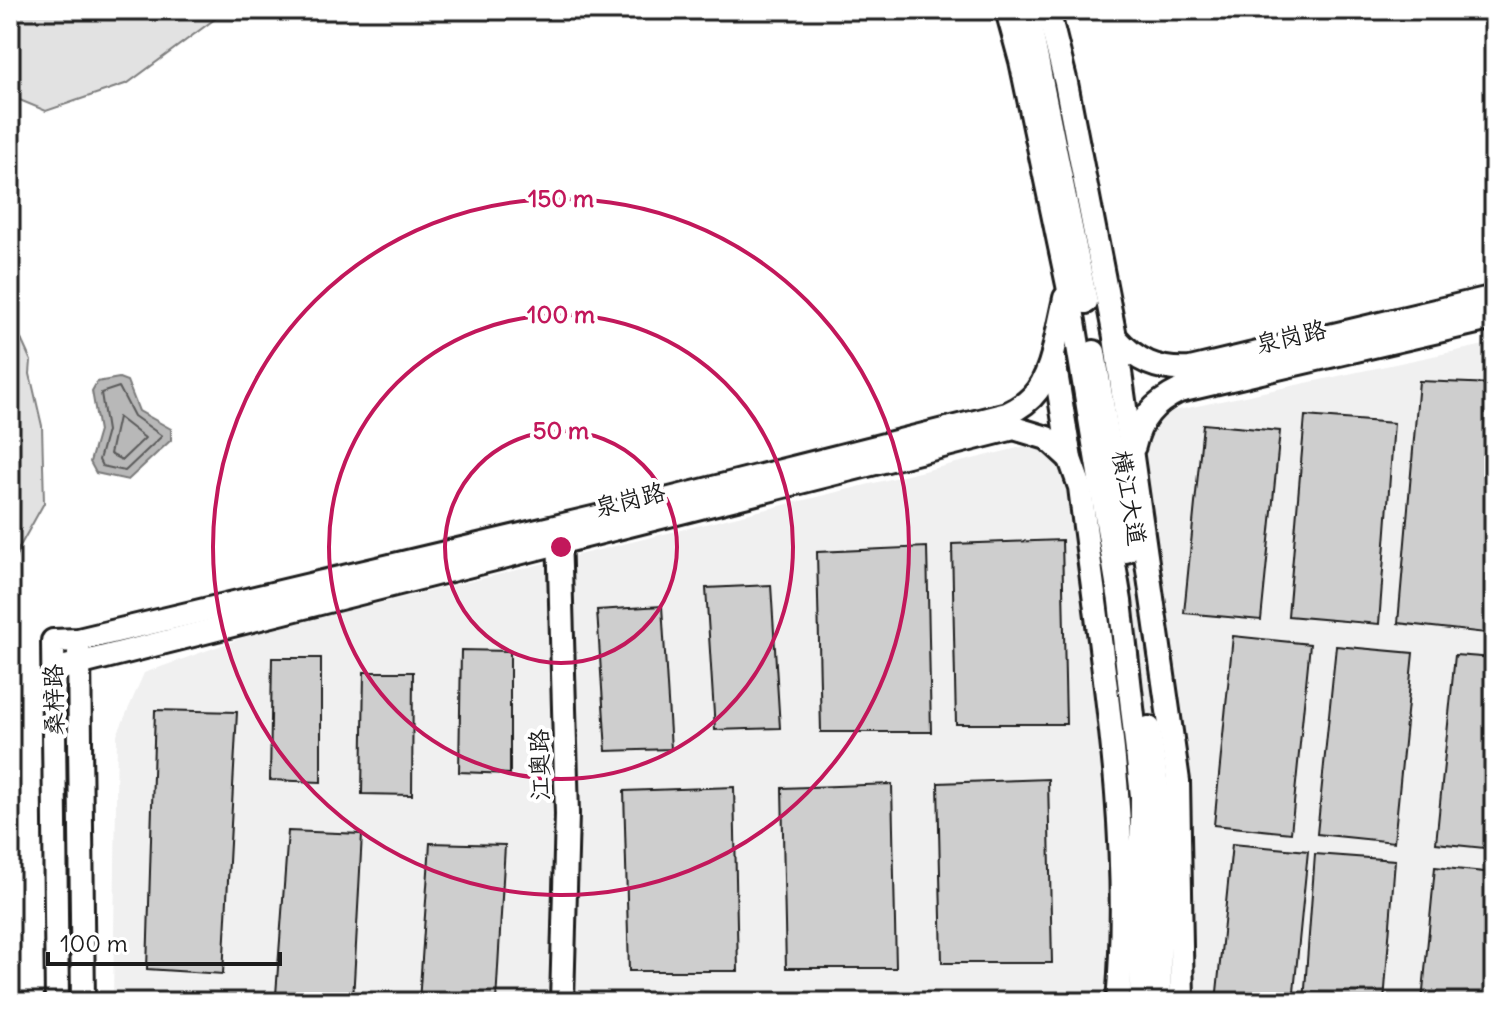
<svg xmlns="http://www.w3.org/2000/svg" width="1504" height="1012" viewBox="0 0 1504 1012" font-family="Delius,'LXGW WenKai TC',sans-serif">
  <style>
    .built { fill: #f0f0f0 }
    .green { fill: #e2e2e2; stroke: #7f7f7f; stroke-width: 2 }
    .water { fill: #b8b8b8; stroke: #7a7a7a; stroke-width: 2 }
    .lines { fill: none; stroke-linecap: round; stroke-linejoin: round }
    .shore { stroke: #5a5a5a; stroke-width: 2 }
    .building { fill: #cecece; stroke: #1c1c1c; stroke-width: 2 }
    .secondary-casing { stroke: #1c1c1c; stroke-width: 28 }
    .secondary { stroke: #fff; stroke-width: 22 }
    .ring { fill: none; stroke: #c2185b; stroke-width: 4 }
    .labels { text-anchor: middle; stroke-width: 8; stroke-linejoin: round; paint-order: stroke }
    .street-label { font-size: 24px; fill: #1c1c1c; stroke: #fff }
    .centre { fill: #c2185b; stroke: #fff; stroke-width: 4 }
    .ring-label { font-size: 24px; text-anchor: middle; font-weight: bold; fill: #c2185b; stroke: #fff; stroke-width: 8; stroke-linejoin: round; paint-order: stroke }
  </style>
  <rect width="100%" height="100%" fill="#fff"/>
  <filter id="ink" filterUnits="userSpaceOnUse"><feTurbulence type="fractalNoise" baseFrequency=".0125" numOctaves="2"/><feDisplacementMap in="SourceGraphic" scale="16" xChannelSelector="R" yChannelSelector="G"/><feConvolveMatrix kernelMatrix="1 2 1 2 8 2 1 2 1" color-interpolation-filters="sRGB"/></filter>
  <g filter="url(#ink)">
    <!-- built -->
    <path class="built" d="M1494,343V1002H113L117,735L144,673L250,635L1145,417Z"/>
    <!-- green -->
    <g class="green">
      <path d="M10,10H227L128,83L46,111L10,96Z"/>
      <path d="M10,315L31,361L30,374L42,426L44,503L19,548L10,577Z"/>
    </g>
    <!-- water -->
    <path class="water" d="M119,378L127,381L139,411L171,429V440L128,480L96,473L90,462L99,431L92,391L97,382Z"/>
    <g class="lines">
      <!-- shore -->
      <g class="shore">
        <path d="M119,387L134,416L162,436L125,471L102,466L99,460L107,431L101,393Z"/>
        <path d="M118,417L145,438L122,460L110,454Z"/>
      </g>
    </g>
    <!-- building -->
    <g class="building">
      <path d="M1419,381L1494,384V634L1398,623Z"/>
      <path d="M1305,416L1394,423L1379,624L1288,616Z"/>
      <path d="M1203,424L1280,431L1261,620L1184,613Z"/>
      <path d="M1062,540L1066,724H956L952,544Z"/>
      <path d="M927,547L931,732H821L817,552Z"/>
      <path d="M771,585L780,728L715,730L706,588Z"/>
      <path d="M662,606L671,749L606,751L597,610Z"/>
      <path d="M1233,636L1310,644L1291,833L1214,825Z"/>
      <path d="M1336,646L1413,653L1394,842L1317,834Z"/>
      <path d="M461,650L510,651V774L459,772Z"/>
      <path d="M1455,655L1494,658V849L1436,843Z"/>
      <path d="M272,658H321V782L270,780Z"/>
      <path d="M364,672H413L412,795L362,794Z"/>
      <path d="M155,710L237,712L223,974L147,969Z"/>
      <path d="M1048,779L1052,963H942L938,783Z"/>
      <path d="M892,784L896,968H786L782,788Z"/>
      <path d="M734,787L738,971H629L624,791Z"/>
      <path d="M288,831L362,834L353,1000L276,995Z"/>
      <path d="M430,843L505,845L496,1002H419Z"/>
      <path d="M1232,844L1308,851L1293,1002H1216Z"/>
      <path d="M1315,854L1395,860L1384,1002H1304Z"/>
      <path d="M1435,867L1494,873V1002H1422Z"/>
    </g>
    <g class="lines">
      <!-- secondary casing -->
      <g class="secondary-casing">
        <g id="secondary">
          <path d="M1007,10L1021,61L1068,285L1120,601L1142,796L1141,1002"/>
          <path d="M1027,10L1086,302"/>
          <path d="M1048,10L1066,83L1115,337L1178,781L1182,1002"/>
          <path d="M1065,298L1053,354L1070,459L1080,487C1101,659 1133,828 1118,1002"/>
          <path d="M1115,337C1136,361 1158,371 1190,369L1494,297"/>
          <path d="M1094,352L1126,551"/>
          <path d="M1134,446C1140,419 1154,403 1179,391L1494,318"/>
          <path d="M559,532L567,814L562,1002"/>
          <path d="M79,653L83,1002"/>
          <path d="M54,670L1014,428L1047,438L1070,459"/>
          <path d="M1149,728L1158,794L1160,1002"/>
          <path d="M57,1002L53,641L78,640L618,512L1007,414C1035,401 1045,384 1053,354"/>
        </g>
      </g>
      <!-- secondary -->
      <use href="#secondary" class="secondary"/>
    </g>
  </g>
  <!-- distance rings -->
  <g class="ring">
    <circle cx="561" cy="547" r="116"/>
    <circle cx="561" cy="547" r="232"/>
    <circle cx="561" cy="547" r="348"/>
  </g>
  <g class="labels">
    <!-- street labels -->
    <g class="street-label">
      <text transform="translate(1291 337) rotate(-13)" y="8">泉岗路</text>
      <text transform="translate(1129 498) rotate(80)" y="8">横江大道</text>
      <text transform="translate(630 500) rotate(-14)" y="8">泉岗路</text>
      <text transform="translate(54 700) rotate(-91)" y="8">桑梓路</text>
      <text transform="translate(540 765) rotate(-91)" y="8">江奥路</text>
    </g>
  </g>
  <circle cx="561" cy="547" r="12" class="centre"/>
  <g class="ring-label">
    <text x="561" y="207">150 m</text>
    <text x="561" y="323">100 m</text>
    <text x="561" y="439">50 m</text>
  </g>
  <!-- margin -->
  <rect width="1504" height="1012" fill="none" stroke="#fff" stroke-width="40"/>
  <rect x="20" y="20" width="1464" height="972" fill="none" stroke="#1c1c1c" stroke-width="3" filter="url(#ink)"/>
  <!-- scale -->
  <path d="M48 952v12h232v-12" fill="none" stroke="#1c1c1c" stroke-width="4"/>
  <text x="60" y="952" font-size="24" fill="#1c1c1c" stroke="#ffffff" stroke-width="6" paint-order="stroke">100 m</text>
</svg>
